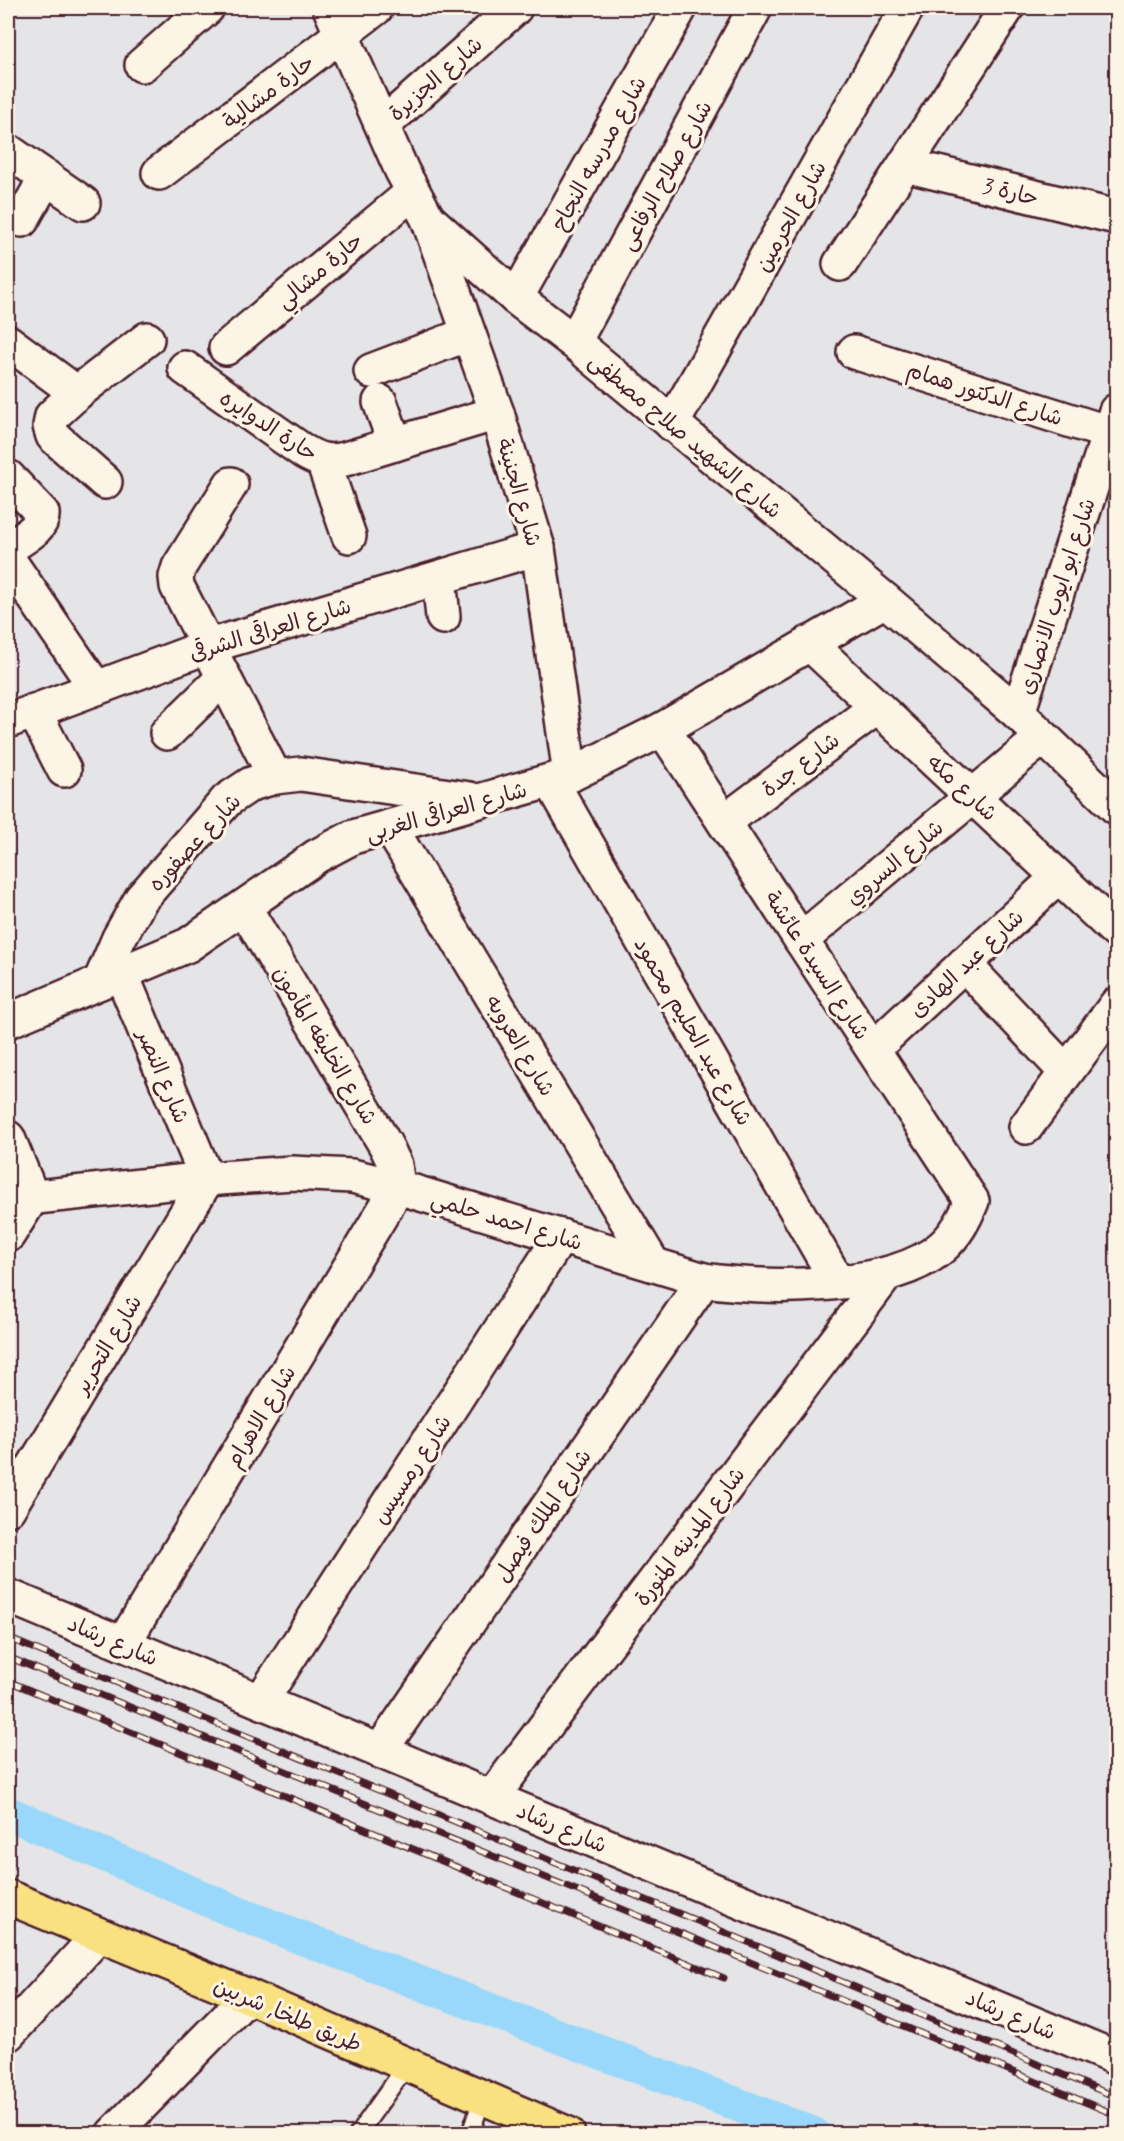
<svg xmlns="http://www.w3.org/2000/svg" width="1124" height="2141" viewBox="0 0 1124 2141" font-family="Mynerve,'Playpen Sans Arabic',sans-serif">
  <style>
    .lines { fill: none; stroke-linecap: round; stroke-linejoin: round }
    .canal { stroke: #99d8fa; stroke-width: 34 }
    .service-casing { stroke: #4a1f2b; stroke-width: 21 }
    .minor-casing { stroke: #4a1f2b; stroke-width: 38 }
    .tertiary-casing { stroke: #4a1f2b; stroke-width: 38 }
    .secondary-casing { stroke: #4a1f2b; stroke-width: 38 }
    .primary-casing { stroke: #4a1f2b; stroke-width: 38 }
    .service { stroke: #fcf5e5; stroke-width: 16 }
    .minor { stroke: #fcf5e5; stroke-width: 33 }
    .tertiary { stroke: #fcf5e5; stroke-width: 33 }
    .secondary { stroke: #fcf5e5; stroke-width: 33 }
    .primary { stroke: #f9e181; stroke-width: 33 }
    .rail-casing { stroke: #4a1f2b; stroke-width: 7 }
    .rail { stroke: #fcf5e5; stroke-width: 4.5; stroke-dasharray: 14; stroke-linecap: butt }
    .labels { text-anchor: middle; stroke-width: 6; stroke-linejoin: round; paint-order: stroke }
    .street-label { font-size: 22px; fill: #4a1f2b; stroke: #fcf5e5 }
  </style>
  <rect width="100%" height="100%" fill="#e5e4e7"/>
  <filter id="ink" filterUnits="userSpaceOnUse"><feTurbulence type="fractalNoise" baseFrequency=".0167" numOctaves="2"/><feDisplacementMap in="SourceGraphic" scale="12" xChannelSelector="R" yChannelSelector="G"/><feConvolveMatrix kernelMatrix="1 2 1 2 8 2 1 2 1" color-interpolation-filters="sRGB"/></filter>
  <g filter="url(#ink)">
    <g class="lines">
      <!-- canal -->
      <path class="canal" d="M8,1813L245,1916L814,2134"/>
      <!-- service casing -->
      <g class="service-casing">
        <g id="service">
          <path d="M358,2134L407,2065"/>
          <path d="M470,2134L483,2097"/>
        </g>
      </g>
      <!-- minor casing -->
      <g class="minor-casing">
        <g id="minor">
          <path d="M142,65L207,8"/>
          <path d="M383,125L515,8"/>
          <path d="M8,151L83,203"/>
          <path d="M905,165L1116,217"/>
          <path d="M159,173L376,8"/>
          <path d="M428,219L497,413L538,548L570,775"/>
          <path d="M22,220L46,177"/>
          <path d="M840,264L1007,8"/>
          <path d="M516,298L680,8"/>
          <path d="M8,342L77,393"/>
          <path d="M574,342L755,8"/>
          <path d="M226,348L413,192"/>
          <path d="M854,352L1116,435"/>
          <path d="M185,368L303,451C317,460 329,463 345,459L497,413"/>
          <path d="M371,371L468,334"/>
          <path d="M380,402L395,444"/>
          <path d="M672,424L907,8"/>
          <path d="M323,461L349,536"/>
          <path d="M8,477L42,513C44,529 19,540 8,548"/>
          <path d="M105,482L53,436L50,426L52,416L77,393L147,339"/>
          <path d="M231,484L179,567L176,577L177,586L275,777"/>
          <path d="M8,559L96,688"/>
          <path d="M439,578L443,617"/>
          <path d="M809,643L1116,931"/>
          <path d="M34,711L64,770"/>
          <path d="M1018,713L1116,411"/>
          <path d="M8,721L209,646L538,548"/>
          <path d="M167,733L224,677"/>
          <path d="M551,781L837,1281"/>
          <path d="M724,822L877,707"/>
          <path d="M390,827L653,1264"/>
          <path d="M801,940L1043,737"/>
          <path d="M964,964L1066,1072"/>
          <path d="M100,982L119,938L141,899L227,800L251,784L275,777L301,774L470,799"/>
          <path d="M8,1021L188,945L317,856L353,837L570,775L663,729L885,600"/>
          <path d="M873,1049L1058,877"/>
          <path d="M1026,1127L1116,1005"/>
          <path d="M8,1138L32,1197L8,1235"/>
          <path d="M8,1200L207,1179L292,1173L352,1176L398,1187L704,1280C767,1289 892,1291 942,1247C957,1234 965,1218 972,1201L663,729"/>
          <path d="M8,1509L207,1179L121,973"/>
          <path d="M123,1644L398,1187L395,1165L386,1146L244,907"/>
          <path d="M261,1701L561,1236"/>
          <path d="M380,1751L704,1280"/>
          <path d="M492,1797L886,1275"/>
          <path d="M8,2034L99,1935"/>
          <path d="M113,2134L248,1996"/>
        </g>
      </g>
      <!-- tertiary casing -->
      <g class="tertiary-casing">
        <path id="tertiary" d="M8,1596L1116,2058"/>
      </g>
      <!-- secondary casing -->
      <g class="secondary-casing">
        <path id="secondary" d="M330,8L402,171L428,219L516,298L574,342L885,600L1018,713L1116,807"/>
      </g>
      <!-- primary casing -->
      <g class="primary-casing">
        <path id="primary" d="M8,1897L248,1996L568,2134"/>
      </g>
      <!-- service -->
      <use href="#service" class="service"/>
      <!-- minor -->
      <use href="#minor" class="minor"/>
      <!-- tertiary -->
      <use href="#tertiary" class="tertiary"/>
      <!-- secondary -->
      <use href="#secondary" class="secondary"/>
      <!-- primary -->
      <use href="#primary" class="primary"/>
      <!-- rail casing -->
      <g class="rail-casing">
        <g id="rail">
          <path d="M8,1638L712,1927L1116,2097"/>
          <path d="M8,1657L700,1941L1116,2115"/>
          <path d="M8,1681L724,1978"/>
        </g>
      </g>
      <!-- rail -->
      <use href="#rail" class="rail"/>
    </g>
  </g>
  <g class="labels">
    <!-- street labels -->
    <g class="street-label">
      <text transform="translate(435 78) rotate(-41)" y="8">شارع الجزيرة</text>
      <text transform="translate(268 91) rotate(-37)" y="8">حارة مشالية</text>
      <text transform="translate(598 153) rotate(-61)" y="8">شارع مدرسه النجاح</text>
      <text transform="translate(665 175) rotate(-61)" y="8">شارع صلاح الرفاعى</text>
      <text transform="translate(1011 191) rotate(14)" y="8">حارة 3</text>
      <text transform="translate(790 216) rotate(-61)" y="8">شارع الحرمين</text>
      <text transform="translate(319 270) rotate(-40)" y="8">حارة مشالي</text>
      <text transform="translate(985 393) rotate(18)" y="8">شارع الدكتور همام</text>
      <text transform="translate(269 425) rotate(33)" y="8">حارة الدوايره</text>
      <text transform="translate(686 435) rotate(40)" y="8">شارع الشهيد صلاح مصطفى</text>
      <text transform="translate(520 492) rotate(74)" y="8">شارع الجنينة</text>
      <text transform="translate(1056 596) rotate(-72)" y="8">شارع ابو ايوب الانصارى</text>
      <text transform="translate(270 629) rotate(-17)" y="8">شارع العراقى الشرقى</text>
      <text transform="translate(800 764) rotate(-37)" y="8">شارع جدة</text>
      <text transform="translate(963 787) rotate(43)" y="8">شارع مكه</text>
      <text transform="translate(446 811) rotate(-16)" y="8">شارع العراقى الغربى</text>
      <text transform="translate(194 842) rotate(-47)" y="8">شارع عصفوره</text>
      <text transform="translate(894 862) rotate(-40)" y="8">شارع السروي</text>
      <text transform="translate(966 963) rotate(-43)" y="8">شارع عبد الهادى</text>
      <text transform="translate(818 965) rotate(57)" y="8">شارع السيدة عائشة</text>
      <text transform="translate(694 1031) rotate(60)" y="8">شارع عبد الحليم محمود</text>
      <text transform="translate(326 1045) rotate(59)" y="8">شارع الخليفه المأمون</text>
      <text transform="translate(521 1045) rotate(59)" y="8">شارع العروبه</text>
      <text transform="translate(164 1076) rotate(67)" y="8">شارع النصر</text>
      <text transform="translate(507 1220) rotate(17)" y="8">شارع احمد حلمي</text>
      <text transform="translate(107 1344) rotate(-59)" y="8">شارع التحرير</text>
      <text transform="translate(260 1416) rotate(-59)" y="8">شارع الاهرام</text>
      <text transform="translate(411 1469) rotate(-57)" y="8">شارع رمسيس</text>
      <text transform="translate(542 1515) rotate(-56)" y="8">شارع الملك فيصل</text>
      <text transform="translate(689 1536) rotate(-53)" y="8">شارع المدينه المنورة</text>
      <text transform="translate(113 1640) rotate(23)" y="8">شارع رشاد</text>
      <text transform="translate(562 1827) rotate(23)" y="8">شارع رشاد</text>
      <text transform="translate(288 2014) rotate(23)" y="8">طريق طلخا, شربين</text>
      <text transform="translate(1011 2014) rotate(23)" y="8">شارع رشاد</text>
    </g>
  </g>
  <!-- margin -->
  <rect width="1124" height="2141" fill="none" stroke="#fcf5e5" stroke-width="30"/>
  <rect x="15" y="15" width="1094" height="2111" fill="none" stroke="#4a1f2b" stroke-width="2" filter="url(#ink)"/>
</svg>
